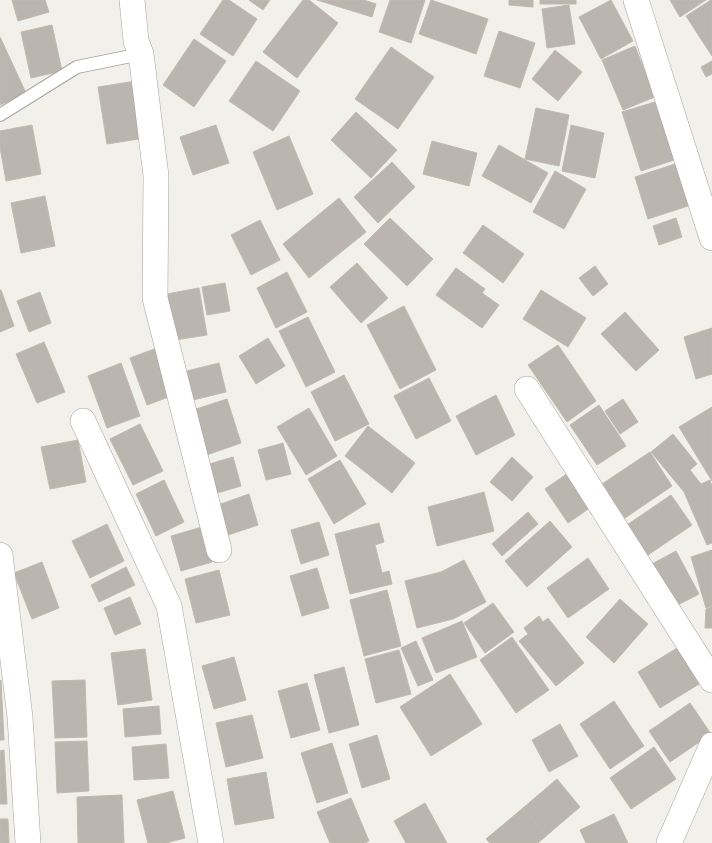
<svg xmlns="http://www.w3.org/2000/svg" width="712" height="843" viewBox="0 0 712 843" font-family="'Exo 2',sans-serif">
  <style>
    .building { fill: #bab6af; stroke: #c1baad }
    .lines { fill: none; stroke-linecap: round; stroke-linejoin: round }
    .lane-casing { stroke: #a3a3a3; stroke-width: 14 }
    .street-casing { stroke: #a3a3a3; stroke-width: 26 }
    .lane { stroke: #fff; stroke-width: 12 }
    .street { stroke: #fff; stroke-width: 25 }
  </style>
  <rect width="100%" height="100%" fill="#f1f0ea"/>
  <!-- building -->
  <g class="building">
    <path d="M12,0H45L49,12L18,21Z"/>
    <path d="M223,0H229L257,19L233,56L200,34Z"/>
    <path d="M249,0H270L263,10Z"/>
    <path d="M303,0H309L338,23L297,78L263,52Z"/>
    <path d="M317,0H364L376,4L372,17Z"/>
    <path d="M390,0H425L411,43L379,32Z"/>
    <path d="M431,0L488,19L476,54L419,34Z"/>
    <path d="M509,0H533V7L509,5Z"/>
    <rect x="540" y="0" width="36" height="4"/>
    <path d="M611,0L633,41L601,59L579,17Z"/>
    <path d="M670,0H706L680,17Z"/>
    <path d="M711,0H712V56L686,16Z"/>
    <path d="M569,5L575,44L547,48L542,9Z"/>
    <path d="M52,25L62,71L31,78L21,32Z"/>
    <path d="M499,31L535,43L520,88L484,76Z"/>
    <path d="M0,37L26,93L0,105Z"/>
    <path d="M194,39L226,61L194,107L163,85Z"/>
    <path d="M635,46L655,97L623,110L602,60Z"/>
    <path d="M391,47L434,77L398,129L355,99Z"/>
    <path d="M555,50L582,72L558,101L532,79Z"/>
    <path d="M256,61L300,91L273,131L229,101Z"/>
    <path d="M712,61V74L706,77L701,67Z"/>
    <path d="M136,81L145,138L107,144L98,87Z"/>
    <path d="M658,101L677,159L641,171L622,112Z"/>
    <path d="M536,108L569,115L559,166L525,159Z"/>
    <path d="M356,112L397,150L371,178L331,140Z"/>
    <path d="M32,125L41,174L6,181L0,147V131Z"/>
    <path d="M216,125L229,163L193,175L180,137Z"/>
    <path d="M571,125L604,133L595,178L562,171Z"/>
    <path d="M289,136L313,194L277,210L253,152Z"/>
    <path d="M432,141L477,153L469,186L423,174Z"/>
    <path d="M499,145L548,173L531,203L482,176Z"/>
    <path d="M392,162L415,187L378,223L354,197Z"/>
    <path d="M675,164L688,206L648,219L635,177Z"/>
    <path d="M555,171L586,189L564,229L533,212Z"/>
    <path d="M45,196L55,246L21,253L11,203Z"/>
    <path d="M339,198L366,232L309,278L283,244Z"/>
    <path d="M390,218L433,259L407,286L364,244Z"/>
    <path d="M676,218L682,237L659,245L653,226Z"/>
    <path d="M260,220L280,260L251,275L231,235Z"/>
    <path d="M483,225L524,254L503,283L463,253Z"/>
    <path d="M357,263L388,298L361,323L330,287Z"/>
    <path d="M595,266L608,284L593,296L579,278Z"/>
    <path d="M456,268L485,289L482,293L499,305L482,328L436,295Z"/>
    <path d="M287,272L307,312L276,328L257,288Z"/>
    <path d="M225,283L230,311L207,315L202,287Z"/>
    <path d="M199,288L207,335L175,340L167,294Z"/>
    <path d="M0,290H1L14,326L0,332Z"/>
    <path d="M541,290L586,318L568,347L523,319Z"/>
    <path d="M40,292L51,323L29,332L17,301Z"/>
    <path d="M404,306L436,370L400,389L367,325Z"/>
    <path d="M625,312L659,350L636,371L601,334Z"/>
    <path d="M308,317L335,372L306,387L279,331Z"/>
    <path d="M712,328V374L696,379L684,337Z"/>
    <path d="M268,338L285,366L256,384L239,356Z"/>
    <path d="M44,342L65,392L37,403L16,354Z"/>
    <path d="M558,345L596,401L567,422L528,365Z"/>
    <path d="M157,348L174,395L147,405L130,358Z"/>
    <path d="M121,363L140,416L107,428L88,376Z"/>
    <path d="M219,363L226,392L193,400L187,371Z"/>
    <path d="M344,375L369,424L335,441L311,392Z"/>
    <path d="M429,378L451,421L416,439L394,396Z"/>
    <path d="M496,395L515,435L476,455L456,416Z"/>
    <path d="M227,399L241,443L204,456L190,411Z"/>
    <path d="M623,399L638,422L620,434L605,411Z"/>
    <path d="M599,405L626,446L597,465L570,425Z"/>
    <path d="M712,407V481L679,427Z"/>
    <path d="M309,408L337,456L306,475L277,427Z"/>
    <path d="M140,424L163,471L133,485L110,439Z"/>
    <path d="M368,426L415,463L392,493L345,456Z"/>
    <path d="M673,434L697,464L690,470L701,484L710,480L712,486V543L707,545L684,492L651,452Z"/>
    <path d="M78,440L86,482L50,489L41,447Z"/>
    <path d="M283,443L291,474L266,480L258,450Z"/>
    <path d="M650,452L672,486L625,518L602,484Z"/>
    <path d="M233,457L241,486L214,494L206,465Z"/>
    <path d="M512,457L533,477L512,501L490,482Z"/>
    <path d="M340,460L366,504L334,524L308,479Z"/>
    <path d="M571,471L594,505L568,523L545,489Z"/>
    <path d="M164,480L184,522L156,536L136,494Z"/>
    <path d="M484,492L494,531L437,546L428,507Z"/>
    <path d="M249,494L258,525L228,535L218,505Z"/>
    <path d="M671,495L692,525L645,557L624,527Z"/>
    <path d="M528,512L538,524L502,556L492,544Z"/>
    <path d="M550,521L572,547L527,587L505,561Z"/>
    <path d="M319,522L329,555L301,564L291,530Z"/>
    <path d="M379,523L384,542L375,545L382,573L389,571L392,584L350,594L335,534Z"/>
    <path d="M107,524L124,561L90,578L72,541Z"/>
    <path d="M202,527L212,562L181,571L171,536Z"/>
    <path d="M712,550V606L706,608L691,557Z"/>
    <path d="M676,551L699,594L670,609L648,566Z"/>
    <path d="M588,558L609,589L568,618L547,588Z"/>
    <path d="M464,560L486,602L453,619L417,628L405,581L441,572Z"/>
    <path d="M42,562L59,608L32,619L14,573Z"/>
    <path d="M126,567L135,585L99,602L91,585Z"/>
    <path d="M317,568L329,608L302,616L290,576Z"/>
    <path d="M219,570L230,615L196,623L185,579Z"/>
    <path d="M387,590L401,646L364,656L350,600Z"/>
    <path d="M130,597L141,624L115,635L104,608Z"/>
    <path d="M620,599L648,624L614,663L586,637Z"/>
    <path d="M493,603L514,632L485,653L464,623Z"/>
    <path d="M712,607V628H705L706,609Z"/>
    <path d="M539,616L543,622L548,618L584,663L556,686L519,641L528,634L524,628Z"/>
    <path d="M462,621L477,657L436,673L422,638Z"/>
    <path d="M512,637L549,690L516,713L480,660Z"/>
    <path d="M416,641L433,680L418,686L401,648Z"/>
    <path d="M682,645L704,681L660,708L638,672Z"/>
    <path d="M145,649L152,700L118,705L111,653Z"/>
    <path d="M399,650L411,694L376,703L365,659Z"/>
    <path d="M234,657L246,700L214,709L202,666Z"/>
    <path d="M344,667L359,725L329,733L314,675Z"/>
    <path d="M450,674L482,724L431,756L400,707Z"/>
    <path d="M1,680L4,740H0V681Z"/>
    <path d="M85,680L87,737L55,738L52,681Z"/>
    <path d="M307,683L320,730L291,738L278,691Z"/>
    <path d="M614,701L644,746L610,769L580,724Z"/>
    <path d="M690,703L711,734L670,762L649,731Z"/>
    <path d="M159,706L161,734L125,737L123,709Z"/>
    <path d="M252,715L263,758L226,767L216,723Z"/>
    <path d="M560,724L578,756L549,772L532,740Z"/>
    <path d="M377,735L390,779L362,788L349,744Z"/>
    <path d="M87,741L89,791L57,793L55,742Z"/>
    <path d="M332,743L348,793L317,803L301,753Z"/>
    <path d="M166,744L169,778L134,780L132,747Z"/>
    <path d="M654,747L676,779L631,809L610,778Z"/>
    <path d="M4,750L7,804H0V751Z"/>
    <path d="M266,772L274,818L235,825L227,779Z"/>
    <path d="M557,779L580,807L546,836L523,808Z"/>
    <path d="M173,791L185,838L166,843H148L137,800Z"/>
    <path d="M122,795L124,843H78L77,797Z"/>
    <path d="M351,798L369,841L365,843H330L317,812Z"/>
    <path d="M425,803L447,843H406L394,821Z"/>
    <path d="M523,808L546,836L538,843H490L486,839Z"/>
    <path d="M614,814L628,843H586L580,830Z"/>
    <path d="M0,819H8L9,843H0Z"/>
  </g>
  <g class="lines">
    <!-- lane casing -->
    <g class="lane-casing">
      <path id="lane" d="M0,115L77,67L141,54"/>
    </g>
    <!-- street casing -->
    <g class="street-casing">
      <g id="street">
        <path d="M132,0L136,41L141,54L156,176L155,298L219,550"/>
        <path d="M636,0L712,238"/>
        <path d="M527,389L712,680"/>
        <path d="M83,421L169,606L211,843"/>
        <path d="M0,555L20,717L28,843"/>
        <path d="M669,843L712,745"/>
      </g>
    </g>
    <!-- lane -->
    <use href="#lane" class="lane"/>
    <!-- street -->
    <use href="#street" class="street"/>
  </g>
</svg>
